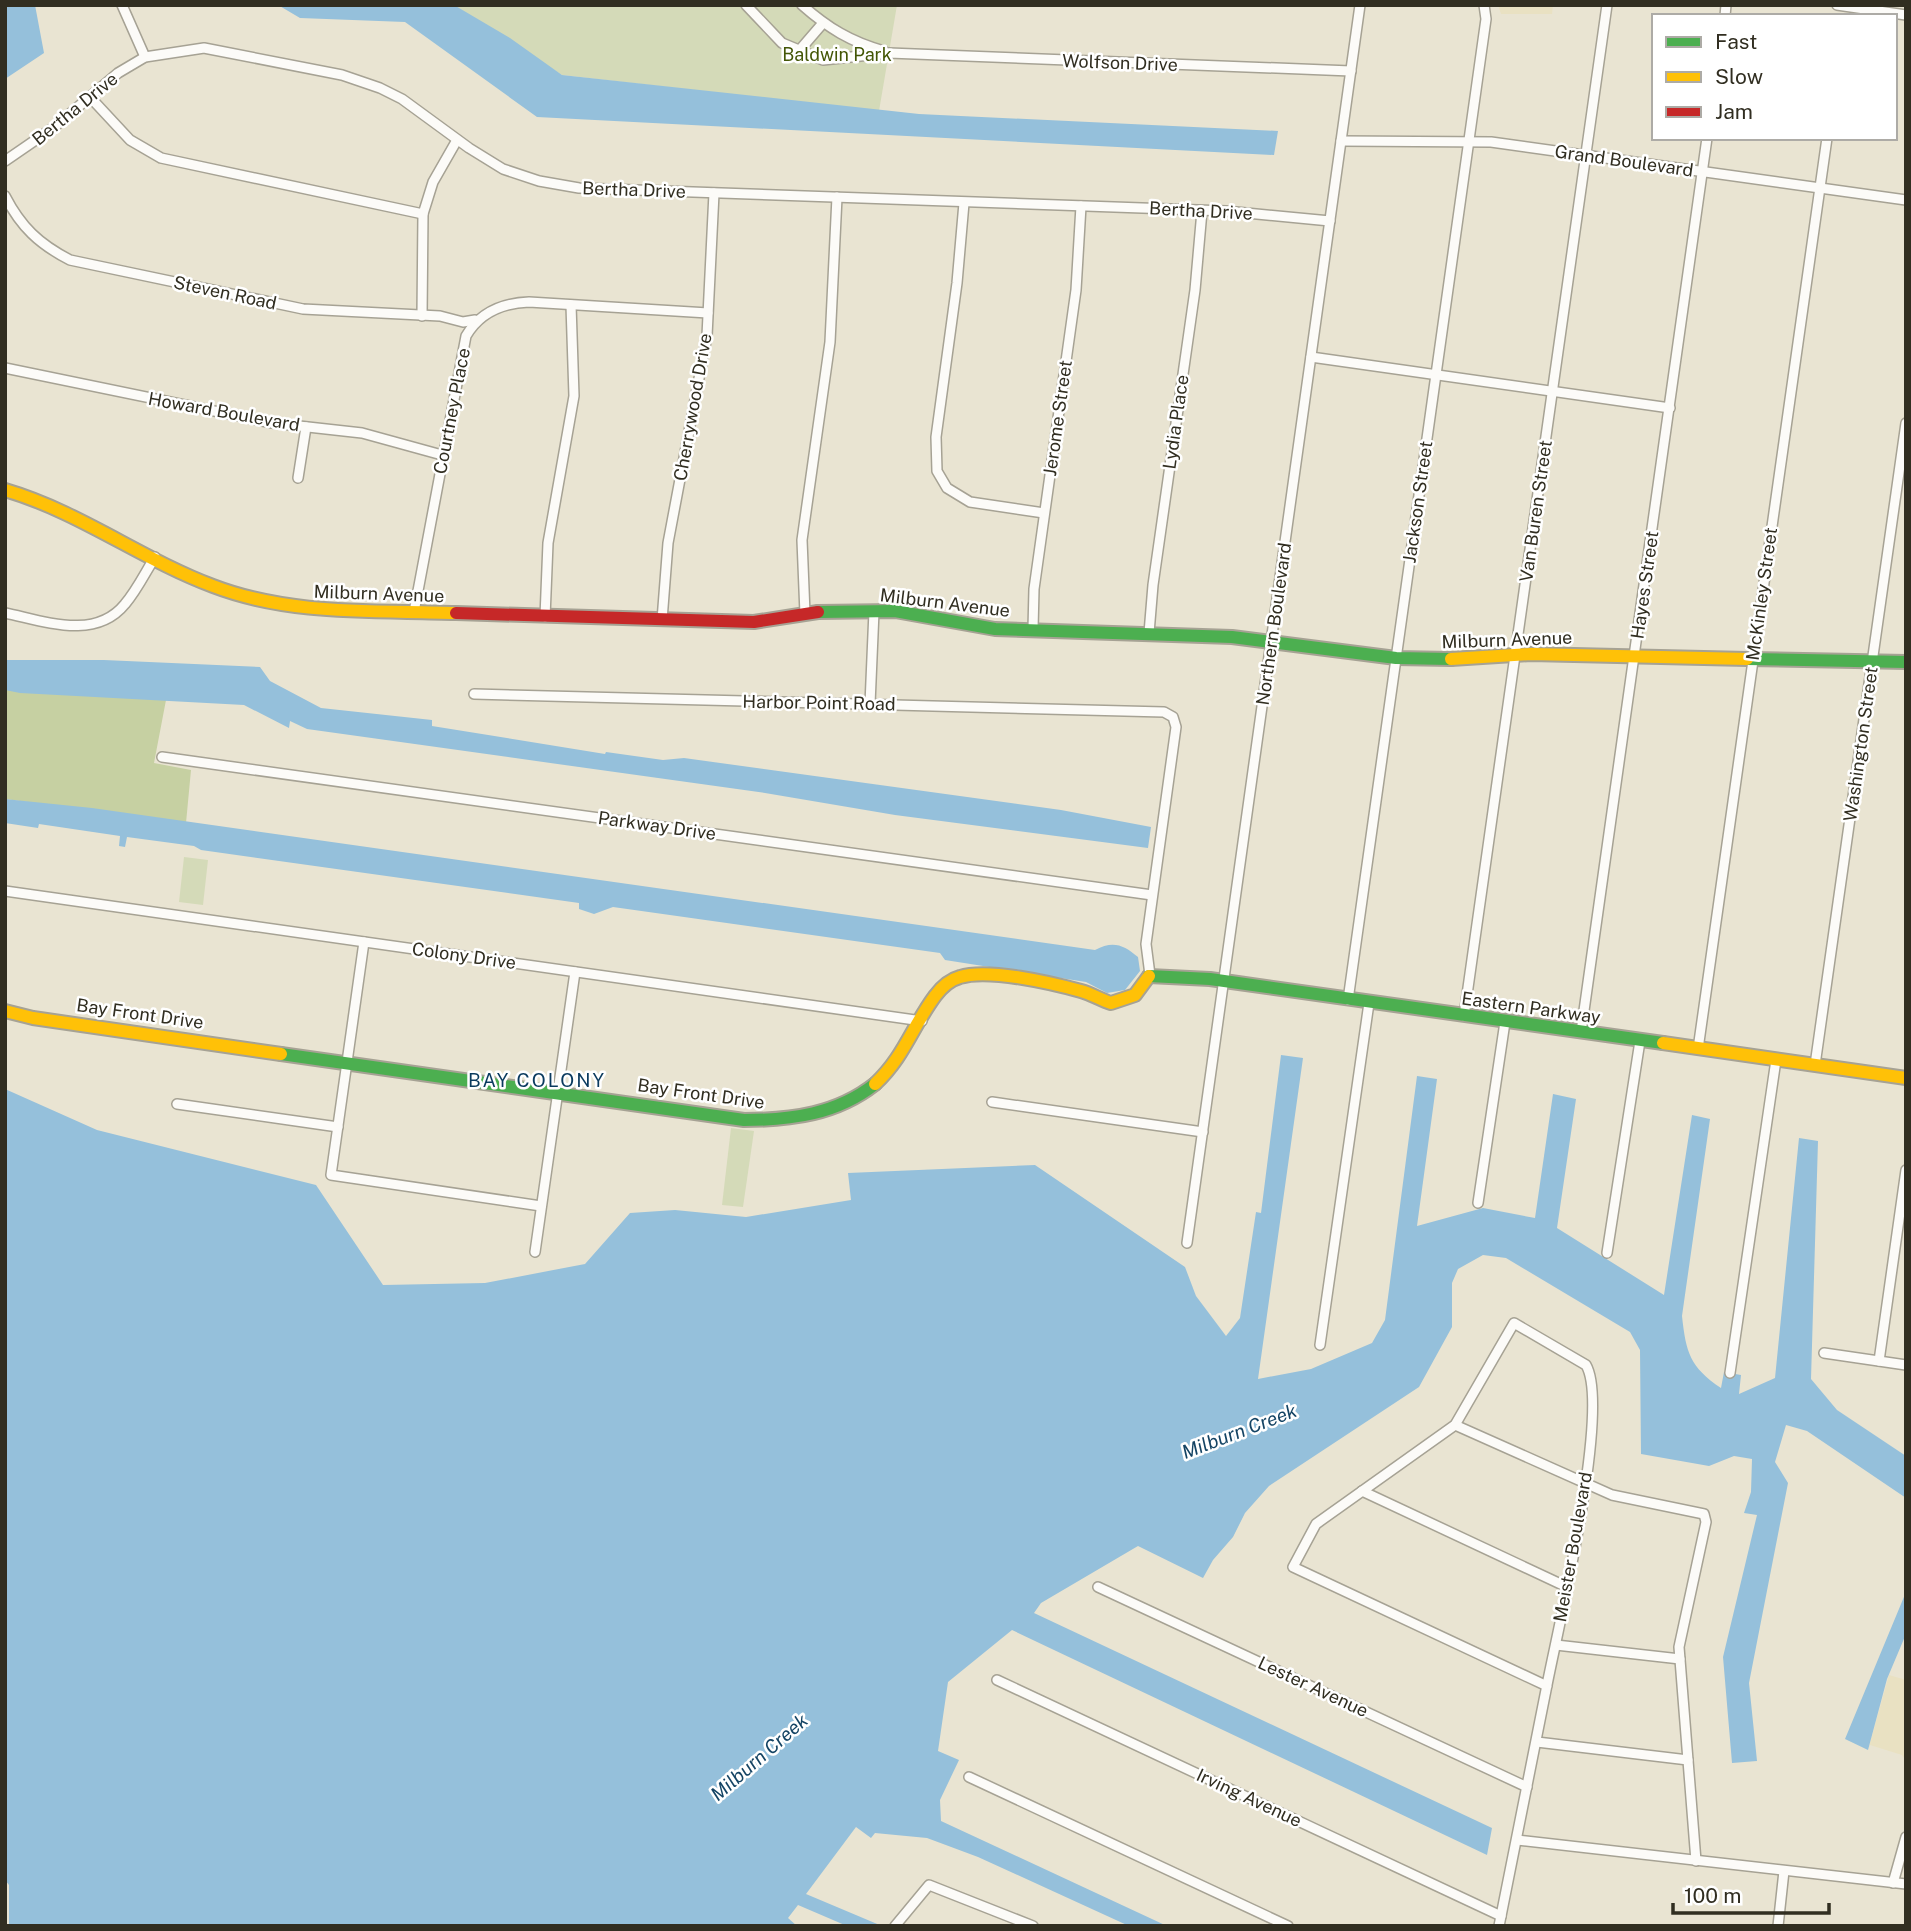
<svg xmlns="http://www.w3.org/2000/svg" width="1911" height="1931" viewBox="0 0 1911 1931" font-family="'Public Sans',sans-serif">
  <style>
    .built { fill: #e9e1c2 }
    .green { fill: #d4dab8 }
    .forest { fill: #c6d0a2 }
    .water { fill: #95c0db }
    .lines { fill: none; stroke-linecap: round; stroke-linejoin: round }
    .street-casing { stroke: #a6a294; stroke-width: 12 }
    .fast-casing { stroke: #a6a294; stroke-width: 16 }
    .slow-casing { stroke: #a6a294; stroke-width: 16 }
    .jam-casing { stroke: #a6a294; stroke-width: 16 }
    .street { stroke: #fcfbf8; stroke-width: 9 }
    .fast { stroke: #4caf50; stroke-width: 12 }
    .slow { stroke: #ffc107; stroke-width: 12 }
    .jam { stroke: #c62828; stroke-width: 12 }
    .labels { text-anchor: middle; stroke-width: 5; stroke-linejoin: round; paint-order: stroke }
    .park-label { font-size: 18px; fill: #435606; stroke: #fff }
    .street-label { font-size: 18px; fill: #312e21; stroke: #fff }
    .neighbourhood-label { font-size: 19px; letter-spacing: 2px; fill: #0a3a5e; stroke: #fff }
    .water-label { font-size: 19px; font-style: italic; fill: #144464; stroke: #fff }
  </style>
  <rect width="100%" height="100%" fill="#e9e4d2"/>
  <!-- built -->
  <g class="built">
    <path d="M1498,5H1553L1552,14H1501Z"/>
    <path d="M1889,1675L1906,1680V1761L1902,1755L1870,1745L1868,1750Z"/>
  </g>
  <!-- green -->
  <g class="green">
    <path d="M454,5H897L879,111L562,75Z"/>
    <path d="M184,857L208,860L203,905L179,902Z"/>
    <path d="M731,1128L754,1131L743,1207L722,1205Z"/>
  </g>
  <!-- forest -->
  <path class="forest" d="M5,690L166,700L154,763L191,770L186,823L5,799Z"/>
  <!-- water -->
  <g class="water">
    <path d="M5,5H35L44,53L5,79Z"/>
    <path d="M278,5H454L510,38L562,75L919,114L1278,131L1274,155L537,117L405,22L300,18Z"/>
    <path d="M5,660H104L260,667L270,681L321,708L432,720V726L605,754L606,752L663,760L684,758L1061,810L1151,827L1148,848L895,815L765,793L307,729L290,721L289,728L244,705L20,693L5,690Z"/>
    <path d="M5,799L92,808L1095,950C1113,940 1124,945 1138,957L1140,971L1125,990L1107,993L1086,982L945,960L940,953L613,907L594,914L579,909V903L201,850L194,846L127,837L125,847L119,846L120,836L39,824L38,828L5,823Z"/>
    <path d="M1281,1055L1303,1058L1258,1379L1311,1369L1372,1343L1385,1320L1417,1076L1437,1079L1417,1226L1483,1208L1535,1218L1553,1094L1576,1099L1557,1228L1664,1295L1692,1115L1710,1119L1682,1316C1686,1353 1690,1367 1721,1388L1724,1372L1741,1375L1739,1394L1775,1378L1799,1138L1818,1141L1811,1379L1837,1410L1906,1456V1498L1807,1431L1786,1425L1775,1462L1788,1483L1749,1683L1757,1761L1732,1763L1723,1657L1757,1515L1744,1513L1751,1492L1752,1459L1734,1456L1709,1466L1641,1454L1640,1350L1630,1332L1506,1258L1483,1255L1458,1269L1452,1283V1327L1419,1387L1269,1486L1245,1513L1233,1537L1213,1560L1203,1578L1138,1546L1041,1603L1034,1613L1492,1828L1487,1855L1012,1630L948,1682L938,1751L959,1760L940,1800L941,1821L1167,1926H1129L978,1857L927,1838L875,1833L871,1838L856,1827L806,1894L882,1926H847L798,1905L788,1918L797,1926H9V1885L5,1880V1089L97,1130L316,1185L383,1285L485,1283L585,1264L630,1213L675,1210L746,1217L851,1200L848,1173L1035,1165L1185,1267L1196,1296L1226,1336L1240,1318L1256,1212L1261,1213Z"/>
    <path d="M1906,1592V1634L1887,1679L1868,1750L1845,1739Z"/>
  </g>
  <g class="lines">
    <!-- street casing -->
    <g class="street-casing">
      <g id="street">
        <path d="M122,5L145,57"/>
        <path d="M746,5L782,43L823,60L889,53L1351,71"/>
        <path d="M802,5C828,28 851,42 884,51"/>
        <path d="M1837,5L1906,15"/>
        <path d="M1725,16L1726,5"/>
        <path d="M798,52L823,23"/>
        <path d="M90,97L130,140L161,158L423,214"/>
        <path d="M1341,141L1491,142L1906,200"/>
        <path d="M5,161L53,128L118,73L145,57L204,48L342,75L380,88L402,99L469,148L503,169L539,181L579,188L1226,211L1330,221"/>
        <path d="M5,196C21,227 39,244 70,260L303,309L440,316L463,322L475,320"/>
        <path d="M964,203L957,283L936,437L937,471L947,488L970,502L1044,513"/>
        <path d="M422,316L423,214L433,182L457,140"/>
        <path d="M1311,357L1670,408"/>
        <path d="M5,368L272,423L362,433L442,455"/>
        <path d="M298,478L306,427"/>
        <path d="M414,612L466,336C480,312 502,303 529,302L708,313"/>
        <path d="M5,613C44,621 95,641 125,604C137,590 145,573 155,557"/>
        <path d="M805,614L802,540L830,342L837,197"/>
        <path d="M545,617L548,543L574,396L571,305"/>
        <path d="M662,620L668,543L707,336L714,193"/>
        <path d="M1033,629L1034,589L1076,290L1081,206"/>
        <path d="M1149,633L1153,585L1195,290L1202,211"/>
        <path d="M474,694L1164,712L1173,717L1176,727L1146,944L1150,975"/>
        <path d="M870,704L874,611"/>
        <path d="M162,757L1152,895"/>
        <path d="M5,891L922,1021"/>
        <path d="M364,942L331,1175L541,1206"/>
        <path d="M1348,1000L1486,19L1484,5"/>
        <path d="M1464,1016L1607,5"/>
        <path d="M1581,1032L1707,138"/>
        <path d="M1698,1049L1827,138"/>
        <path d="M1815,1065L1906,423"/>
        <path d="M992,1102L1203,1132"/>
        <path d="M177,1104L338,1127"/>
        <path d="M1478,1203L1505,1022"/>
        <path d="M1187,1243L1360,5"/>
        <path d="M535,1252L575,972"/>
        <path d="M1607,1253L1640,1041"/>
        <path d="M1320,1345L1369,1003"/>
        <path d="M1824,1353L1906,1365"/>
        <path d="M1879,1361L1906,1170"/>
        <path d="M1730,1373L1776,1060"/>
        <path d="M1455,1425L1612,1495L1704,1514L1706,1522L1679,1647L1696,1861"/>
        <path d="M1362,1491L1567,1587"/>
        <path d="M1098,1587L1527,1787"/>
        <path d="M1556,1645L1680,1659"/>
        <path d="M997,1680L1501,1916"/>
        <path d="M1537,1742L1688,1760"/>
        <path d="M969,1777L1288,1926"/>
        <path d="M1517,1840L1906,1884"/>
        <path d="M1893,1883L1906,1837"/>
        <path d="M895,1926L929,1885L1033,1926"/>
        <path d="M1499,1926C1515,1845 1531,1765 1547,1685C1558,1628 1611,1408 1586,1365L1514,1323L1455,1425L1316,1524L1293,1567L1547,1686"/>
        <path d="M1778,1926L1784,1871"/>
      </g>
    </g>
    <!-- fast casing -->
    <g class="fast-casing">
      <g id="fast">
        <path d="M818,612L895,611L995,629L1232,637L1396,658L1451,659"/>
        <path d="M1747,659L1906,662"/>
        <path d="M1149,976L1210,979L1663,1043"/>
        <path d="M281,1054L744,1120C792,1120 837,1114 875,1084"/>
      </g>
    </g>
    <!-- slow casing -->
    <g class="slow-casing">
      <g id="slow">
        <path d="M5,490C80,512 141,559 213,586C291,616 375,610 456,613"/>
        <path d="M1451,659L1531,654L1747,659"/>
        <path d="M5,1011L33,1018L281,1054"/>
        <path d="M1663,1043L1906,1078"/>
        <path d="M875,1084C904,1057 912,1027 935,996C941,988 949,980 960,977C988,968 1052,983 1081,991C1092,994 1101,1000 1111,1003L1135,995L1149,976"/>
      </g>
    </g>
    <!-- jam casing -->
    <g class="jam-casing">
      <path id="jam" d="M456,613L754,622L818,612"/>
    </g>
    <!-- street -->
    <use href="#street" class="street"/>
    <!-- fast -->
    <use href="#fast" class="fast"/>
    <!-- slow -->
    <use href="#slow" class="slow"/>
    <!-- jam -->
    <use href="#jam" class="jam"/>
  </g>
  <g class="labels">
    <!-- park labels -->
    <g class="park-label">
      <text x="837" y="61">Baldwin Park</text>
    </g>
    <!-- street labels -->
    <g class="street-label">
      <text transform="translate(1120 63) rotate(2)" y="6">Wolfson Drive</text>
      <text transform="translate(75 109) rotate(-39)" y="6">Bertha Drive</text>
      <text transform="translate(1624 161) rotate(8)" y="6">Grand Boulevard</text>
      <text transform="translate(634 190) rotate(2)" y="6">Bertha Drive</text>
      <text transform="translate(1201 211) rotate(3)" y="6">Bertha Drive</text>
      <text transform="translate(225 293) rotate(12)" y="6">Steven Road</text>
      <text transform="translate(693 407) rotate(-80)" y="6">Cherrywood Drive</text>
      <text transform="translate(452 411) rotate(-79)" y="6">Courtney Place</text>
      <text transform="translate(224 412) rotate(10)" y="6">Howard Boulevard</text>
      <text transform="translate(1058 418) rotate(-82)" y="6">Jerome Street</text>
      <text transform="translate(1176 422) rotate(-82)" y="6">Lydia Place</text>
      <text transform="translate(1418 502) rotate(-82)" y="6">Jackson Street</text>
      <text transform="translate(1536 511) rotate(-82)" y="6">Van Buren Street</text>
      <text transform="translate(1645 585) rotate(-82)" y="6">Hayes Street</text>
      <text transform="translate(379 594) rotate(2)" y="6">Milburn Avenue</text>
      <text transform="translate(1762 594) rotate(-82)" y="6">McKinley Street</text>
      <text transform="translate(945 603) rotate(7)" y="6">Milburn Avenue</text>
      <text transform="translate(1274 624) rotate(-82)" y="6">Northern Boulevard</text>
      <text transform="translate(1507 640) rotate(-2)" y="6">Milburn Avenue</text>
      <text transform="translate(819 703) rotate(1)" y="6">Harbor Point Road</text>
      <text transform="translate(1861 744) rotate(-82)" y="6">Washington Street</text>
      <text transform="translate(657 826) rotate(8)" y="6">Parkway Drive</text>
      <text transform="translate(464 956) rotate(8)" y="6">Colony Drive</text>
      <text transform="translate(1531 1008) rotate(8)" y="6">Eastern Parkway</text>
      <text transform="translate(140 1014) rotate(8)" y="6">Bay Front Drive</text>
      <text transform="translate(701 1094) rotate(8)" y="6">Bay Front Drive</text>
      <text transform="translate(1573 1547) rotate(-80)" y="6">Meister Boulevard</text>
      <text transform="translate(1313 1687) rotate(25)" y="6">Lester Avenue</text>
      <text transform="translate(1249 1798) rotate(25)" y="6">Irving Avenue</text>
    </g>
    <!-- neighbourhood labels -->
    <g class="neighbourhood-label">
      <text x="537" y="1087">BAY COLONY</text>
    </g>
    <!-- water labels -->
    <g class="water-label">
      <text transform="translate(1239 1431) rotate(-21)" y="7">Milburn Creek</text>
      <text transform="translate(759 1757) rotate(-41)" y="7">Milburn Creek</text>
    </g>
  </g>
  <!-- border -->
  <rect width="1911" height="1931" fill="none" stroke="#312e21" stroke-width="14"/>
  <!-- legend -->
  <rect x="1652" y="14" width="245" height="126" fill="#ffffff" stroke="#adaba6" stroke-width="2"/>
  <rect x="1666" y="37" width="35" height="10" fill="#4caf50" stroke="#adaba6" stroke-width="2"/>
  <text x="1715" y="49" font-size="21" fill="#312e21">Fast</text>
  <rect x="1666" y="72" width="35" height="10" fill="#ffc107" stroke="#adaba6" stroke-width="2"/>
  <text x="1715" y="84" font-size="21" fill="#312e21">Slow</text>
  <rect x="1666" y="107" width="35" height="10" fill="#c62828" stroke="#adaba6" stroke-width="2"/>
  <text x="1715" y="119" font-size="21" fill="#312e21">Jam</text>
  <!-- scale -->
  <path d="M1673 1903v10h156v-10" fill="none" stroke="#312e21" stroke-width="3.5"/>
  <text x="1684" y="1903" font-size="21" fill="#312e21" stroke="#ffffff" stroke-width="5" paint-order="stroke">100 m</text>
</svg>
